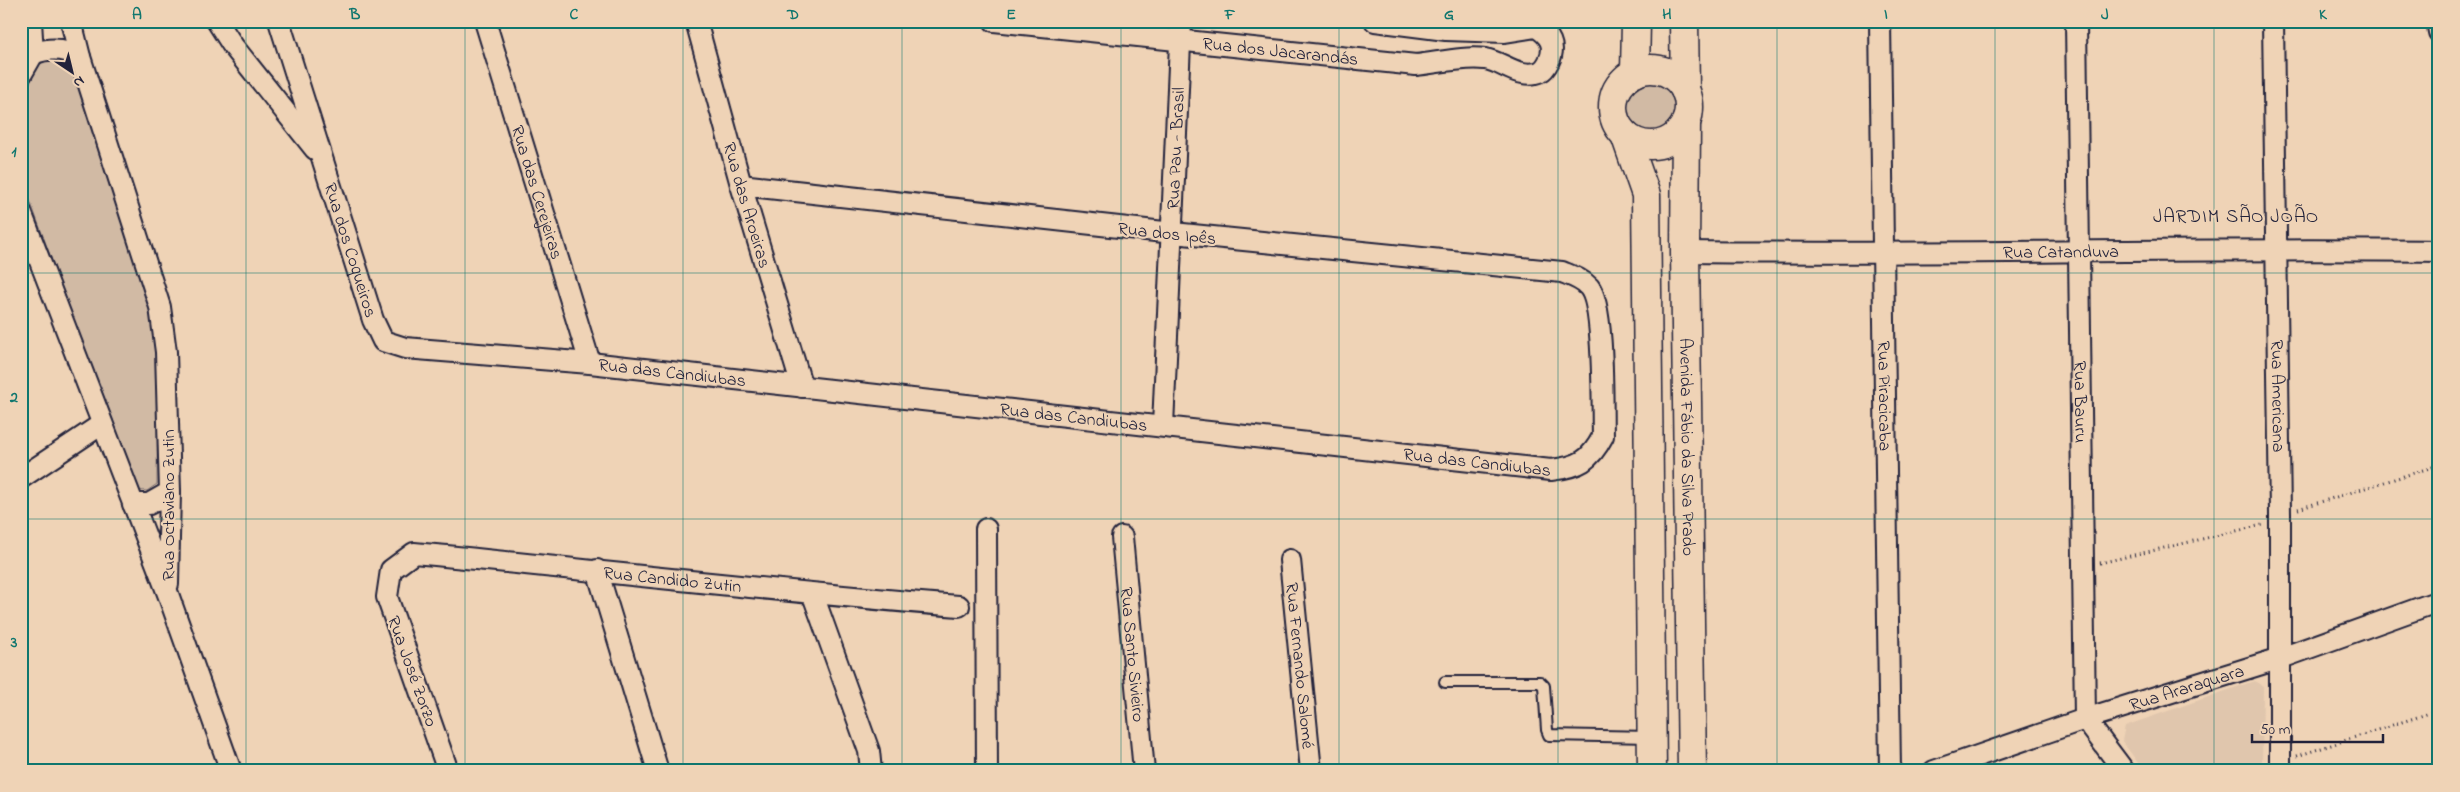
<svg xmlns="http://www.w3.org/2000/svg" width="2460" height="792" viewBox="0 0 2460 792" font-family="'Indie Flower',sans-serif">
  <style>
    .built { fill: #e0c6ad }
    .green { fill: #d1baa4; stroke: #7a6e70 }
    .lines { fill: none; stroke-linecap: round; stroke-linejoin: round }
    .lane-casing { stroke: #22223b; stroke-width: 14 }
    .street-casing { stroke: #22223b; stroke-width: 24 }
    .secondary-casing { stroke: #22223b; stroke-width: 31 }
    .path { stroke: #22223b; stroke-width: 3; stroke-dasharray: 1 4; stroke-linecap: butt }
    .lane { stroke: #efd3b6; stroke-width: 10 }
    .street { stroke: #efd3b6; stroke-width: 20 }
    .secondary { stroke: #efd3b6; stroke-width: 28 }
    .grid { fill: none; stroke: #0f766e; stroke-width: 1; stroke-opacity: 0.55 }
    .labels { text-anchor: middle; stroke-width: 4.5; stroke-linejoin: round; paint-order: stroke }
    .street-label { font-size: 18px; fill: #22223b; stroke: #efd3b6 }
    .neighbourhood-label { font-size: 19px; letter-spacing: 1px; fill: #22223b; stroke: #efd3b6 }
    .neatline { fill: none; stroke: #0f766e; stroke-width: 2 }
    .grid-label { font-size: 16px; text-anchor: middle; font-weight: bold; fill: #0f766e }
  </style>
  <rect width="100%" height="100%" fill="#efd3b6"/>
  <filter id="ink" filterUnits="userSpaceOnUse"><feTurbulence type="fractalNoise" baseFrequency=".02" numOctaves="2"/><feDisplacementMap in="SourceGraphic" scale="10" xChannelSelector="R" yChannelSelector="G"/><feConvolveMatrix kernelMatrix="1 2 1 2 8 2 1 2 1" color-interpolation-filters="sRGB"/></filter>
  <g filter="url(#ink)">
    <!-- built -->
    <path class="built" d="M2254,681L2263,686L2262,771H2144L2122,741L2125,726Z"/>
    <!-- green -->
    <g class="green">
      <path d="M56,58L73,66L151,308L158,352L157,484L147,491L136,490L21,176V85L31,70L42,60Z"/>
      <circle cx="1650" cy="107" r="27"/>
    </g>
    <g class="lines">
      <!-- lane casing -->
      <g class="lane-casing">
        <path id="lane" d="M1445,682H1540L1544,686L1547,730L1549,735L1651,737"/>
      </g>
      <!-- street casing -->
      <g class="street-casing">
        <g id="street">
          <path d="M71,21L80,57L160,307L166,352L170,492L168,584"/>
          <path d="M217,21L233,46L315,149"/>
          <path id="s1" d="M279,21L373,320L383,341L405,348L590,363L1551,470C1579,467 1590,461 1603,436C1602,408 1605,306 1589,287C1582,279 1572,276 1562,272L1173,233L741,185"/>
          <path id="s2" d="M485,21L590,363"/>
          <path id="s3" d="M696,21L741,185L802,387"/>
          <path id="s4" d="M994,21L1416,65C1437,63 1464,56 1485,59C1503,62 1516,77 1536,73C1543,72 1546,67 1549,61C1556,46 1550,35 1536,27L1505,32L1446,30L1375,21"/>
          <path id="s5" d="M1880,21L1890,771"/>
          <path id="s6" d="M2076,21L2085,719L2124,771"/>
          <path id="s7" d="M2273,21L2280,514V771"/>
          <path d="M2437,21L2439,32"/>
          <path d="M33,54C50,47 65,48 80,57"/>
          <path d="M21,75L33,54L31,21"/>
          <path d="M21,212L168,594L231,771"/>
          <path id="s8" d="M1685,252C1936,255 2187,248 2439,251"/>
          <path id="s9" d="M1163,426L1181,21"/>
          <path d="M21,478L102,424"/>
          <path d="M133,504H149L170,492"/>
          <path d="M986,529L987,771"/>
          <path id="s10" d="M1122,537L1144,771"/>
          <path id="s11" d="M1290,560L1311,771"/>
          <path d="M597,570L658,771"/>
          <path d="M813,595L869,751L871,771"/>
          <path id="s12" d="M448,771L387,597L391,570L414,553C596,570 777,592 959,606"/>
          <path id="s13" d="M1934,771L2085,719L2281,658L2439,601"/>
        </g>
      </g>
      <!-- secondary casing -->
      <g class="secondary-casing">
        <g id="secondary">
          <path d="M1684,21L1685,90"/>
          <circle cx="1651" cy="107" r="38"/>
          <path d="M1635,73L1636,21"/>
          <path id="s14" d="M1686,122L1685,252L1692,771"/>
          <path d="M1625,135L1646,195L1652,771"/>
        </g>
      </g>
      <!-- path -->
      <g class="path">
        <path d="M2298,509L2439,465"/>
        <path d="M2100,563L2262,525"/>
        <path d="M2297,756L2439,710"/>
      </g>
      <!-- lane -->
      <use href="#lane" class="lane"/>
      <!-- street -->
      <use href="#street" class="street"/>
      <!-- secondary -->
      <use href="#secondary" class="secondary"/>
    </g>
  </g>
  <!-- grid -->
  <path class="grid" d="M246,21V771M465,21V771M683,21V771M902,21V771M1121,21V771M1339,21V771M1558,21V771M1777,21V771M1995,21V771M2214,21V771M21,273H2439M21,519H2439"/>
  <g class="labels">
    <!-- street labels -->
    <g class="street-label">
      <text dy="6" stroke="none"><textPath href="#s4" startOffset="288">Rua dos Jacarandás</textPath></text>
      <text dy="6" stroke="none"><textPath href="#s9" startOffset="278">Rua Pau - Brasil</textPath></text>
      <text dy="6" stroke="none"><textPath href="#s2" startOffset="179">Rua das Cerejeiras</textPath></text>
      <text dy="6" stroke="none"><textPath href="#s3" startOffset="191">Rua das Aroeiras</textPath></text>
      <text transform="translate(1167 233) rotate(6)" y="6">Rua dos Ipês</text>
      <text dy="6" stroke="none"><textPath href="#s1" startOffset="240">Rua dos Coqueiros</textPath></text>
      <text dy="6" stroke="none"><textPath href="#s8" startOffset="376">Rua Catanduva</textPath></text>
      <text dy="6" stroke="none"><textPath href="#s1" startOffset="628">Rua das Candiubas</textPath></text>
      <text dy="6" stroke="none"><textPath href="#s5" startOffset="375">Rua Piracicaba</textPath></text>
      <text dy="6" stroke="none"><textPath href="#s7" startOffset="375">Rua Americana</textPath></text>
      <text dy="6" stroke="none"><textPath href="#s6" startOffset="381">Rua Bauru</textPath></text>
      <text dy="6" stroke="none"><textPath href="#s1" startOffset="1032">Rua das Candiubas</textPath></text>
      <text dy="6" stroke="none"><textPath href="#s14" startOffset="325">Avenida Fábio da Silva Prado</textPath></text>
      <text dy="6" stroke="none"><textPath href="#s1" startOffset="1438">Rua das Candiubas</textPath></text>
      <text transform="translate(168 505) rotate(-90)" y="6">Rua Octaviano Zutin</text>
      <text dy="6" stroke="none"><textPath href="#s12" startOffset="500">Rua Candido Zutin</textPath></text>
      <text dy="6" stroke="none"><textPath href="#s10" startOffset="118">Rua Santo Sivieiro</textPath></text>
      <text dy="6" stroke="none"><textPath href="#s11" startOffset="106">Rua Fernando Salomé</textPath></text>
      <text transform="translate(413 671) rotate(70)" y="6">Rua José Zorzo</text>
      <text dy="6" stroke="none"><textPath href="#s13" startOffset="266">Rua Araraquara</textPath></text>
    </g>
    <!-- neighbourhood labels -->
    <g class="neighbourhood-label">
      <text x="2236" y="222">JARDIM SÃO JOÃO</text>
    </g>
  </g>
  <!-- margin -->
  <rect width="2460" height="792" fill="none" stroke="#efd3b6" stroke-width="55"/>
  <!-- north arrow -->
  <g transform="translate(72 72) rotate(145)" stroke="#efd3b6" stroke-width="4" paint-order="stroke">
  <path d="M0-4L9 19L0 12L-9 19Z" fill="#22223b"/>
  <text y="-8" font-size="14" font-weight="bold" text-anchor="middle" fill="#22223b">N</text>
  </g>
  <!-- scale -->
  <path d="M2252 734v8h131v-8" fill="none" stroke="#22223b" stroke-width="2.5"/>
  <text x="2260" y="734" font-size="15" fill="#22223b" stroke="#efd3b6" stroke-width="4" paint-order="stroke">50 m</text>
  <rect x="28" y="28" width="2404" height="736" class="neatline"/>
  <g class="grid-label">
    <text x="137" y="19">A</text>
    <text x="355" y="19">B</text>
    <text x="574" y="19">C</text>
    <text x="793" y="19">D</text>
    <text x="1011" y="19">E</text>
    <text x="1230" y="19">F</text>
    <text x="1449" y="19">G</text>
    <text x="1667" y="19">H</text>
    <text x="1886" y="19">I</text>
    <text x="2105" y="19">J</text>
    <text x="2323" y="19">K</text>
    <text x="14" y="156">1</text>
    <text x="14" y="402">2</text>
    <text x="14" y="647">3</text>
  </g>
</svg>
